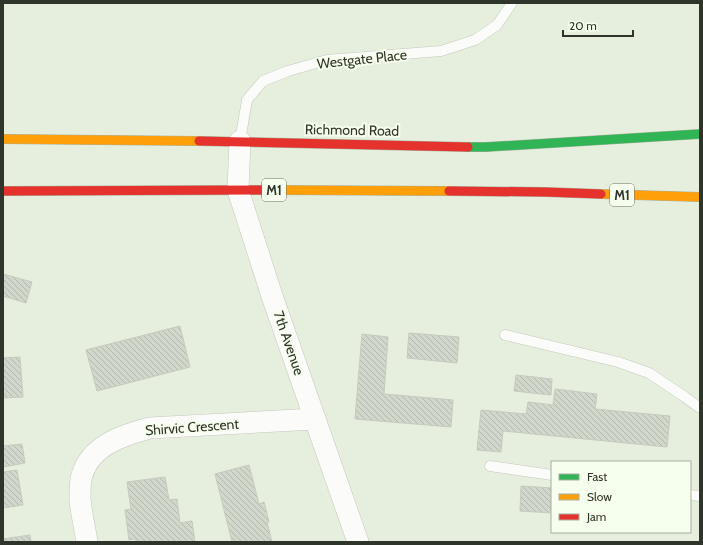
<svg xmlns="http://www.w3.org/2000/svg" width="703" height="545" viewBox="0 0 703 545" font-family="Cabin,sans-serif">
  <style>
    .building { fill: url(#building-back-hatch); stroke: #c5cbbf }
    .lines { fill: none; stroke-linecap: round; stroke-linejoin: round }
    .lane-casing { stroke: #c3c9bd; stroke-width: 11 }
    .street-casing { stroke: #c3c9bd; stroke-width: 22 }
    .fast-casing { stroke: #a7af9e; stroke-width: 10 }
    .slow-casing { stroke: #a7af9e; stroke-width: 10 }
    .jam-casing { stroke: #a7af9e; stroke-width: 10 }
    .lane { stroke: #fbfcfa; stroke-width: 10 }
    .street { stroke: #fbfcfa; stroke-width: 21 }
    .fast { stroke: #30b455; stroke-width: 9 }
    .slow { stroke: #ff9f0a; stroke-width: 9 }
    .jam { stroke: #e5322d; stroke-width: 9 }
    .labels { text-anchor: middle; stroke-width: 4; stroke-linejoin: round; paint-order: stroke }
    .shield { fill: #f6ffee; stroke: #6b7265; stroke-width: 1 }
    .shield-label { font-size: 13px; font-weight: bold; fill: #2f352a }
    .street-label { font-size: 14px; fill: #2f352a; stroke: #f6ffee }
  </style>
  <defs>
    <pattern id="building-back-hatch" width="6" height="6" patternUnits="userSpaceOnUse"><rect width="6" height="6" fill="#d1d7ca"/><path d="M-1 5l2 2M0 0l6 6M5-1l2 2" fill="none" stroke="#b4b9ae"/></pattern>
  </defs>
  <rect width="100%" height="100%" fill="#e6eede"/>
  <!-- building -->
  <g class="building">
    <path d="M3,274L32,282L26,303L3,296Z"/>
    <path d="M180,326L190,367L97,391L86,350Z"/>
    <path d="M409,333L459,337L457,363L407,358Z"/>
    <path d="M362,334L388,337L384,394L453,400L451,427L355,419Z"/>
    <path d="M20,357L23,397L3,398V358Z"/>
    <path d="M516,375L552,379L551,395L514,391Z"/>
    <path d="M555,389L597,394L595,409L670,416L667,447L503,431L501,452L477,450L481,410L526,414L528,402L553,405Z"/>
    <path d="M22,444L25,463L3,467V446Z"/>
    <path d="M249,465L259,504L264,502L269,522H267L272,542H232L215,474Z"/>
    <path d="M17,470L23,505L3,508V472Z"/>
    <path d="M165,477L169,500L177,499L180,523L192,521L195,542H136V539L129,540L125,510L131,509L127,482Z"/>
    <path d="M521,486L552,488V513L520,511Z"/>
    <path d="M30,535L31,542H3V539Z"/>
  </g>
  <g class="lines">
    <!-- lane casing -->
    <g class="lane-casing">
      <g id="lane">
        <path d="M240,141L247,100L263,81L288,71L327,60L441,51L475,40L497,25L512,3"/>
        <path d="M505,335L618,362L649,373L685,397L700,408"/>
        <path d="M490,466L552,475"/>
        <path d="M690,495L700,496"/>
      </g>
    </g>
    <!-- street casing -->
    <g class="street-casing">
      <g id="street">
        <path d="M240,141L238,190L272,296L358,542"/>
        <path d="M87,542C85,528 81,513 80,499C80,493 80,480 82,475C91,445 123,435 150,428L315,419"/>
      </g>
    </g>
    <!-- fast casing -->
    <g class="fast-casing">
      <path id="fast" d="M468,147H486L700,134"/>
    </g>
    <!-- slow casing -->
    <g class="slow-casing">
      <g id="slow">
        <path d="M3,139L199,141"/>
        <path d="M273,190L449,191"/>
        <path d="M601,194L700,197"/>
      </g>
    </g>
    <!-- jam casing -->
    <g class="jam-casing">
      <g id="jam">
        <path d="M199,141L468,147"/>
        <path d="M3,191L273,190"/>
        <path d="M449,191L545,192L601,194"/>
      </g>
    </g>
    <!-- lane -->
    <use href="#lane" class="lane"/>
    <!-- street -->
    <use href="#street" class="street"/>
    <!-- fast -->
    <use href="#fast" class="fast"/>
    <!-- slow -->
    <use href="#slow" class="slow"/>
    <!-- jam -->
    <use href="#jam" class="jam"/>
  </g>
  <g class="labels">
    <!-- shield labels -->
    <g class="shield">
      <rect x="262" y="179" width="24" height="22" rx="3"/>
      <rect x="610" y="184" width="24" height="22" rx="3"/>
    </g>
    <g class="shield-label">
      <text x="274" y="195">M1</text>
      <text x="622" y="200">M1</text>
    </g>
    <!-- street labels -->
    <g class="street-label">
      <text transform="translate(362 59) rotate(-6)" y="5">Westgate Place</text>
      <text transform="translate(352 130) rotate(1)" y="5">Richmond Road</text>
      <text transform="translate(289 343) rotate(71)" y="5">7th Avenue</text>
      <text transform="translate(192 427) rotate(-4)" y="5">Shirvic Crescent</text>
    </g>
  </g>
  <!-- border -->
  <rect width="703" height="545" fill="none" stroke="#2f352a" stroke-width="8"/>
  <!-- legend -->
  <rect x="551" y="461" width="140" height="72" fill="#f6ffee" stroke="#a6aea0"/>
  <rect x="559" y="474" width="20" height="6" fill="#30b455" stroke="#a6aea0"/>
  <text x="587" y="481" font-size="12" fill="#2f352a">Fast</text>
  <rect x="559" y="494" width="20" height="6" fill="#ff9f0a" stroke="#a6aea0"/>
  <text x="587" y="501" font-size="12" fill="#2f352a">Slow</text>
  <rect x="559" y="514" width="20" height="6" fill="#e5322d" stroke="#a6aea0"/>
  <text x="587" y="521" font-size="12" fill="#2f352a">Jam</text>
  <!-- scale -->
  <path d="M563 30v6h70v-6" fill="none" stroke="#2f352a" stroke-width="2"/>
  <text x="569" y="30" font-size="12" fill="#2f352a" stroke="#f6ffee" stroke-width="3" paint-order="stroke">20 m</text>
</svg>
